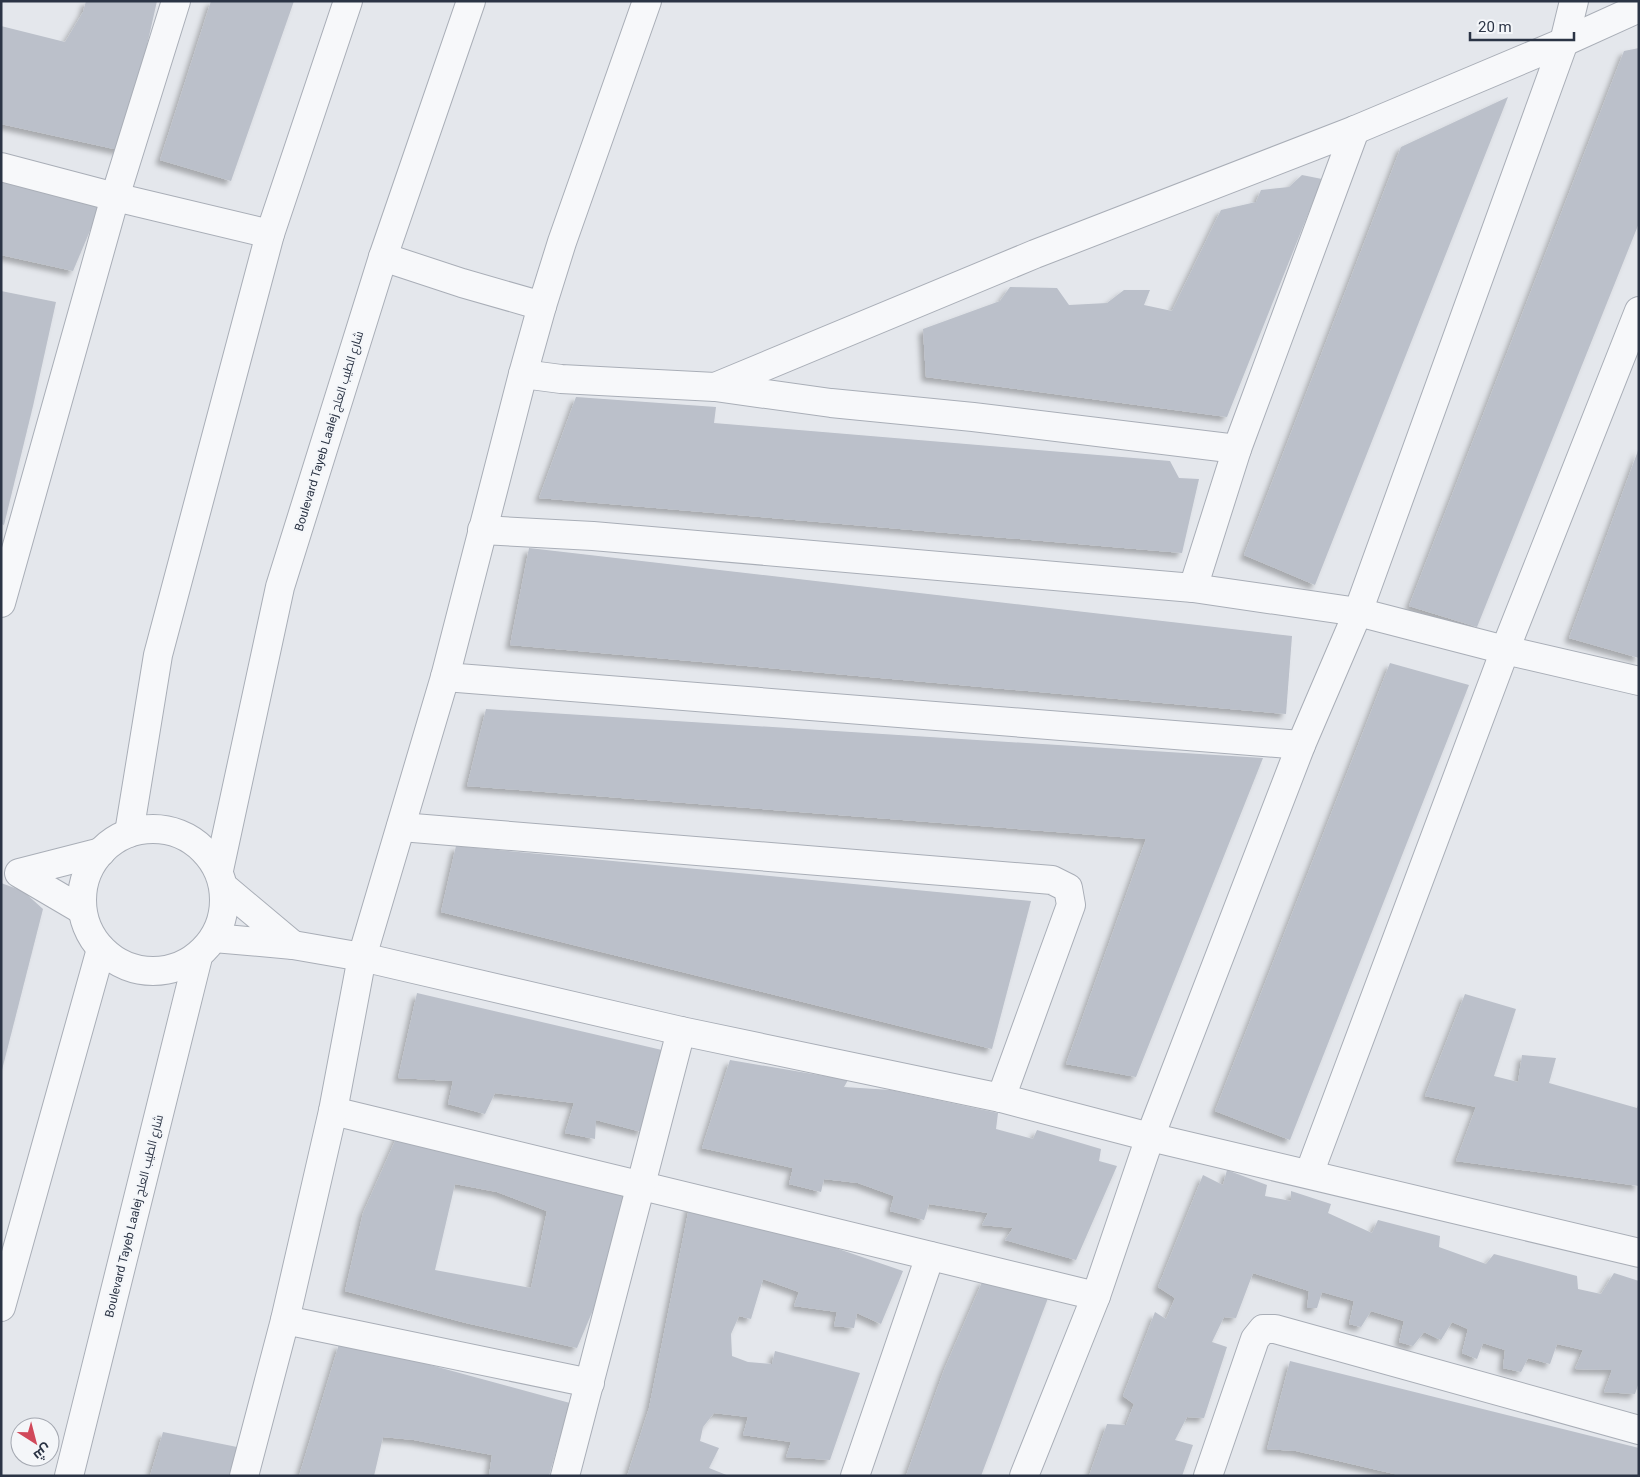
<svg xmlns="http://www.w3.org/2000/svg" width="1640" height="1477" viewBox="0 0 1640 1477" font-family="Roboto,Cairo,sans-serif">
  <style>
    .building { fill: #bbc0ca; fill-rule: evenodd; filter: url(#shadow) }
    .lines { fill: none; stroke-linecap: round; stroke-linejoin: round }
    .street-casing { stroke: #a9aeb7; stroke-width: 30 }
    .street { stroke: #f7f8fa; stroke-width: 28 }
    .labels { text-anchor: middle; stroke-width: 4.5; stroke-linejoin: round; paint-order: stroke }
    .street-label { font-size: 12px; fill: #2b3445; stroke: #f4f6f9 }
  </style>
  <defs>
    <filter id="shadow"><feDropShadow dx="-4.5" dy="4.5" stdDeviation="2.5" flood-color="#0004"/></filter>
  </defs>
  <rect width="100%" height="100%" fill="#e4e7ec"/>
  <!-- building -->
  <g class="building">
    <path d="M86,1H157L123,151L1,124V26L65,42L83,12Z"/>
    <path d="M211,1H294L231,181L160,160Z"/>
    <path d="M1639,48V223L1477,627L1409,606L1624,51Z"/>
    <path d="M1508,97L1315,585L1244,555L1401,147Z"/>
    <path d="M1302,175L1322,179L1227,417L926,377L923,329L1000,301L1010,287L1057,288L1069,305L1107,303L1124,290H1150L1144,305L1172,311L1221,210L1256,202L1261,190L1289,187Z"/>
    <path d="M1,182L100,207L73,271L1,255Z"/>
    <path d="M1,291L56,302L33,406L4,525L1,524Z"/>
    <path d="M576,397L716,407L714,423L1170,461L1179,478L1199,479L1182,553L539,498Z"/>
    <path d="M1639,448V658L1569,638Z"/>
    <path d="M529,548L1292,636L1286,714L510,645Z"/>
    <path d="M1390,663L1469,685L1290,1140L1215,1111Z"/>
    <path d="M486,709L1263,758L1136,1077L1066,1064L1146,839L467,786Z"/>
    <path d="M456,846L1031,901L992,1049L441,912Z"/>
    <path d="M1,883L23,891L43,909L2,1070Z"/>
    <path d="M417,993L662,1050L642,1132L596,1120L595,1139L565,1133L574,1103L495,1093L485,1114L448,1104L453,1081L398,1078Z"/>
    <path d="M1465,994L1516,1009L1494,1076L1518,1082L1522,1055L1556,1058L1549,1083L1637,1108L1639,1102V1186L1456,1161L1476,1107L1425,1096Z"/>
    <path d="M730,1060L848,1080L844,1087L891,1090L998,1113L996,1129L1033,1139L1037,1130L1101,1149L1099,1161L1117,1166L1076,1260L1005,1240L1013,1228L982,1225L988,1213L929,1204L924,1220L890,1211L894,1196L858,1183L824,1179L821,1192L789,1184L793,1168L702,1148Z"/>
    <path d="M399,1132L627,1190L609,1272L577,1348L466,1323L345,1291L363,1213ZM455,1184L497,1192L547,1211L531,1288L435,1270Z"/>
    <path d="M1227,1170L1267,1185L1265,1196L1291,1201V1191L1331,1204L1328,1213L1372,1233L1378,1220L1440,1236L1439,1247L1486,1264L1494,1254L1577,1276L1578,1289L1601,1294L1614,1273L1639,1281V1382L1635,1394L1604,1392L1612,1370L1575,1369L1583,1350L1557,1344L1550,1364L1528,1358L1521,1372L1503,1368L1505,1350L1483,1343L1477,1359L1462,1353L1468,1329L1452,1322L1441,1340L1424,1332L1413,1346L1399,1342L1404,1321L1371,1311L1361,1327L1349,1324L1354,1301L1322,1292L1317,1308H1307L1309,1291L1253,1273L1236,1318L1224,1317L1212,1342L1227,1347L1204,1418L1187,1417L1175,1440L1193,1445L1182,1476H1089L1107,1424L1126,1425L1134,1404L1123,1396L1155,1312L1166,1319L1175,1298L1158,1287L1203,1175L1223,1185Z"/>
    <path d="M690,1203L777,1228L903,1271L881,1324L857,1313L854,1328L834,1326L837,1312L794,1306L799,1292L763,1279L751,1319L739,1316L731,1334L732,1356L748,1362L772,1364L775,1351L860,1373L830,1460L786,1457L791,1442L743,1435L748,1417L714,1413L703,1427L700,1441L719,1448L709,1468L729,1476H627L649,1408Z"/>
    <path d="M983,1280L1051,1290L981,1476H906L944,1370Z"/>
    <path d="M339,1344L423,1363L570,1403L549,1476H489L492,1455L414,1440L383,1437L374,1476H299Z"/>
    <path d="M1290,1361L1639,1448V1476H1403L1296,1451L1267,1449Z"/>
    <path d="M163,1432L237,1447L229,1476H150Z"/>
  </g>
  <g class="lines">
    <!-- street casing -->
    <g class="street-casing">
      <g id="street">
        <path d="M1,167L115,197L270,234"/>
        <path d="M383,257L462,283L542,306L562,242L647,1"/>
        <path d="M523,374L561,379L715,387L831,403L973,417L1237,449"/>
        <path d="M715,387L1035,254L1355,130L1564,42L1639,8"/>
        <path d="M482,530L593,536L1193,588L1358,612L1505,650L1639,681"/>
        <path d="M1193,588L1237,449L1355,130"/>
        <path d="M1,603L115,197L176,1"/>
        <path d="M445,677L1301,745"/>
        <path d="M401,827L1052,880L1068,888L1071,905L1001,1098"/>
        <circle cx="153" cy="900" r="71"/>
        <path d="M129,833L158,655L270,234L348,1"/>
        <path d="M219,870L280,587L383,257L471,1"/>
        <path d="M82,910L19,873L101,852"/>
        <path d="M214,938L293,945L225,888"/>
        <path d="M293,945L362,957L681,1031L1001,1098L1150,1137L1639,1253"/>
        <path d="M333,1111L1096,1296"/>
        <path d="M1309,1174L1505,650L1639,311"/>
        <path d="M1,1307L101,949"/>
        <path d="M285,1320L590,1383"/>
        <path d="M69,1476L198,957"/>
        <path d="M244,1476L285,1320L333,1111L362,957L445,677L523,374L542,306"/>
        <path d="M565,1476L681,1031"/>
        <path d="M855,1476L930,1256"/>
        <path d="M1024,1476L1096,1296L1150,1137L1301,745L1358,612L1564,42L1574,1"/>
        <path d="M1208,1476L1255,1339L1263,1329H1275L1639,1430"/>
      </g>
    </g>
    <!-- street -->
    <use href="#street" class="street"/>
  </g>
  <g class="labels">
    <!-- street labels -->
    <g class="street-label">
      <text transform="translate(329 431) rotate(-73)" y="4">Boulevard Tayeb Laalej شارع الطيب العلج</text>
      <text transform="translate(134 1216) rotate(-76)" y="4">Boulevard Tayeb Laalej شارع الطيب العلج</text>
    </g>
  </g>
  <!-- border -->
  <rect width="1640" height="1477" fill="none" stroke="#2b3445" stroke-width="5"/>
  <!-- north arrow -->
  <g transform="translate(35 1442) rotate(144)"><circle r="24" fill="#f4f6f9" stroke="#a4a8b1"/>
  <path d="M0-4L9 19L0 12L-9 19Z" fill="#d1495b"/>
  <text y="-8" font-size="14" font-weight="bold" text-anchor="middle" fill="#2b3445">ش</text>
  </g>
  <!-- scale -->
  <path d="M1470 32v8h104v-8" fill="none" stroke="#2b3445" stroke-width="2.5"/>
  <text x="1478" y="32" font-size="15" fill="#2b3445" stroke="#f4f6f9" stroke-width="4" paint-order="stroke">20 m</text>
</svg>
